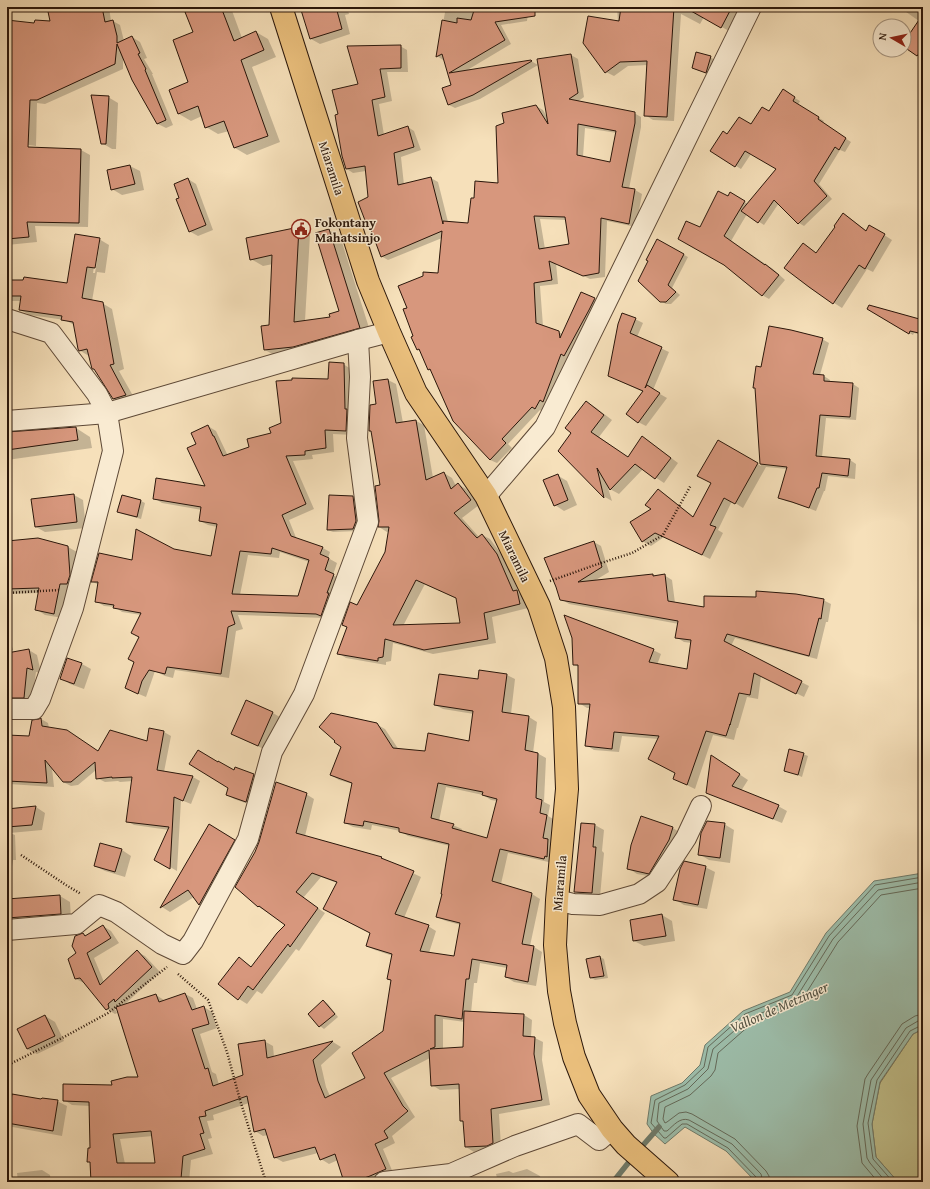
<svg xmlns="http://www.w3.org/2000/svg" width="930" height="1189" viewBox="0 0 930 1189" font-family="'Gentium Book Plus',serif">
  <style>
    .green { fill: #c2c18c; stroke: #766c4b }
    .water { fill: #9dbeab; stroke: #6f7b6b }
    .shadow { fill: #0003; fill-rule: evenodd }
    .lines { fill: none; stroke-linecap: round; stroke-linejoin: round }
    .shore { stroke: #646a5a; stroke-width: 1 }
    .stream { stroke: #6f7b6b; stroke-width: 5.5 }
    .building { fill: #d7977d; stroke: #2a160a; fill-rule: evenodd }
    .minor-casing { stroke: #5d4836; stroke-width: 22 }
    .primary-casing { stroke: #2a160a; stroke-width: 24 }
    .path { stroke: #2a160a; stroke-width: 2.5; stroke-dasharray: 1 2; stroke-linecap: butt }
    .minor { stroke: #f9ebd2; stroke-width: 20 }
    .primary { stroke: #ebc07d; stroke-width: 22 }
    .labels { text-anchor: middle; stroke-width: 3; stroke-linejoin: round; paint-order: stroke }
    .street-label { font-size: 13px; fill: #2a160a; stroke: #f9ebd2 }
    .poi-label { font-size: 13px; font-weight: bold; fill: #2a160a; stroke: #f9ebd2; text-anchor: start }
    .water-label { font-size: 14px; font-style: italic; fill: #525142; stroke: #f9ebd2 }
  </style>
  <rect width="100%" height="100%" fill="#f6e0ba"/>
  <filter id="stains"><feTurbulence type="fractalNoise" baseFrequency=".005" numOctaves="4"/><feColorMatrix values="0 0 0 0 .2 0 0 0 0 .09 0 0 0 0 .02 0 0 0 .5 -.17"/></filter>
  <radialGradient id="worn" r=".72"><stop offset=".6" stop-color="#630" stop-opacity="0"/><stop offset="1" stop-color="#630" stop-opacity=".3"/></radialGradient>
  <!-- green -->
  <path class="green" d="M923,1029V1182H898L876,1157L872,1124L880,1083L913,1034Z"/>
  <!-- water -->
  <path class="water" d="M923,873V1029L913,1034L880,1082L872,1124L876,1157L898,1182H756L726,1151L685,1127L665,1144L654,1134L647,1124L651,1096L682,1083L700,1065L705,1045L743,1011L790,992L826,933L874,881Z"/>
  <!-- shadow -->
  <g class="shadow">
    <path d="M48,7H109L111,21H113L120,25L124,41L132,37L140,42L147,58L144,59L153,74H152L173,125L166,128L158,124L133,80L123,58V69L45,104L37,103L36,146L7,142V46L72,43Z"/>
    <path d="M203,7H229L231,8L242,38L256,32L268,39L276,57L252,67L280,142L247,155L235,148L229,131L218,134L206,127L202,116L191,121L179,114L190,83L194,33Z"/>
    <path d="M314,7H347L349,14L345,15L350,34L320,44L311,39L302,11Z"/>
    <path d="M446,7H527L528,14L527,21L501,25L511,44L464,72L531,61L538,65L480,99L455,108L449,105L452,86L444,59L443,60L437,56Z"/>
    <path d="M617,7H746L729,31L704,17L700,24L681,14L674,121L653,120L645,115L648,65L628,66L614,76L606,72L618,22Z"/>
    <path d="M899,7H923V58L904,46V43L919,21Z"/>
    <path d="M400,46L407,50L408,72H387L392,101L379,104L384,135L408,127L414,131L421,150L401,157L404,185L431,178L438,182L448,222L469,225L475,199L499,184L506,123L536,106L543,110L547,117L539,60L571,55L578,59L584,97L577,102L634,113L641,117V127L629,189L635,190L642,194L636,227L607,221L605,277L590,279L556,263L558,284L540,286L543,326L563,334L594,299L601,303L542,412L540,410L508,444L512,448L497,463L490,460L432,371L429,370L421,352L418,350L408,309L439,274L442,238L388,260L381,256L369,224L367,222L369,198L366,171L353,173L347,169L339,115L359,85ZM585,128L617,133L611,163L583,157ZM540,219L566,220L570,245L545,249Z"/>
    <path d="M710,57L715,60L710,74L697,70L693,68Z"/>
    <path d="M783,91L800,101L798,105L824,121L822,123L851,142L845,152L840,150L819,184L832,199L804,226L799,223L779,203L764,225L747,214L731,241L773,269L785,280L769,299L762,295L700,228L730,194L748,204L777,169L751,154L741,169L712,151L728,135L751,126L770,112Z"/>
    <path d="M108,97L118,103L116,149H112L102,143Z"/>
    <path d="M15,147L81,150L90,155L88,227L35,226L37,242L7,245V177Z"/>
    <path d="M130,166L140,171L144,190L122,195L112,189Z"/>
    <path d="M188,179L196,184L213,230L198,236L189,231L180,199Z"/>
    <path d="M844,214L851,219L867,231L870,226L892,240L873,272L867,269L842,308L809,287L803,245L817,253L836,227Z"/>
    <path d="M298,228L310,235L305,321L332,318L340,312L328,230L340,236L371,334L276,356L265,350L270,325L273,264L263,266L251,259Z"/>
    <path d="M99,239L109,245L105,273L97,272L92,301L102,303L112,309L124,369L119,371L136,401L124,404L114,399L89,356L79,350L74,325L65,320L30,315L20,310L21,301H7V281L68,284ZM98,242H100L95,273H93Z"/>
    <path d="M658,241L688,257L672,288L680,295L671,304H666L661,301Z"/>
    <path d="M868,309L923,321V335L914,333L913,335Z"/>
    <path d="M635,319L643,323L637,337L669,352L653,390L667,398L646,426L638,422L643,392L609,376Z"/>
    <path d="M822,339L829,343L820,375L824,376L830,380V382L853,384L859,388L856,420L826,418L822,457L850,460L856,464L855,479L828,476L825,491H824L816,511L800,505L786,501L779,497L788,469L766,467L743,508L732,501L718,530L723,533L710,559L664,537L651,546L642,541L658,490L666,495L694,517L712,483L718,441L761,466L756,388L762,368Z"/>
    <path d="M343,364L351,369L354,435L333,434L334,452L312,455L313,459L293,461L314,509L289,520L297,540L323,548L330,552L328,558L337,563L333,575L342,580L325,618L238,615L243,629L236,631L229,678L175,670L173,678L165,676L155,671L146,697L134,692L135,662L140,637L141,615L122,612L115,607L104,606L96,601L99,585L93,582L133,562L174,550L211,557L217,527L208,525L200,521L202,510L162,503L154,498L206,488L197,444L208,426L216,431L228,456L250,448L272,434L329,380ZM280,552L309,562L298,597L240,595L248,555L279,558Z"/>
    <path d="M388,380L396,384L403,423L416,421L424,425L433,478L444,473L452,478L456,486L458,484L466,489L479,505L462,518L479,537L482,535L490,539L505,559L519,593L525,596L528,608L492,617L496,643L433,654L393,643L391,661L386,662V665L346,658L338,653L386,553L389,531L387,532L379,527L381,486L372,432L370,431L378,404L374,382ZM425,584L457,599L461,624L403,626Z"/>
    <path d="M586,402L595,407L612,420L599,437L629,458L642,437L650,442L678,463L664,483L643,469L619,494L608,488L612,501L605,497L559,451L572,432Z"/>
    <path d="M76,428L90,437L92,448L7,460V433Z"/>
    <path d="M557,475L567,481L577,505L564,511L555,505Z"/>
    <path d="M74,495L83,500L86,528L45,532L36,527Z"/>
    <path d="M122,496L141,501L145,503L141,519L123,514L118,511Z"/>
    <path d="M353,497L357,500L360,524L358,531L333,532L328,530Z"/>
    <path d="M7,542L68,547L77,552L63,618L45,615L36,609L39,593L7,594Z"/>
    <path d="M594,542L601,546L609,572L594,581L652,575L656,576L664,575L672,580L675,603L705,608L823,600L831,604L828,622H826L817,659L735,638L731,646L809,686L804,697L761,676L758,699L747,697L738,728H737L734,740L713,735L695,789L674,779L676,773L659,739L622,736L619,752L594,750L586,745L591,708H587L579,703V667L574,665L653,650L661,654L657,665L688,671L692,643L684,642L676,637L679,624L569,604L561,599Z"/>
    <path d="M7,628L13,650L7,652Z"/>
    <path d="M29,650L37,655L41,673L36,672L32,702L7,703V654Z"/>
    <path d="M82,664L91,669L84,689L70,684L61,678Z"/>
    <path d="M480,671L507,675L515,679L511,714L529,717L537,722L533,753H537L546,758L544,802L550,805L548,816L555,820L553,863L508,853L501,884L532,894L540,899L530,946L534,947L542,952L536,986L514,982L506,977L507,968L480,963L477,983H474L471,1013L524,1015L532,1020L531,1037L535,1038L543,1042L542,1060L550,1105L499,1114L501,1147L496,1150L474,1152L466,1147L464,1123L461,1121L460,1089L440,1090L432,1085L430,1058L391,1078L411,1111L415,1117L392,1136L395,1143L383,1149L394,1175L382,1182H345L338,1160L329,1164L321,1159L318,1153L283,1162L274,1157L268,1135L263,1136L255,1131L249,1103L213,1115L214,1120L207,1121L212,1138L208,1139L213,1154L191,1160L189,1182H92L91,1163L88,1161L91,1149L90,1106L72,1105L64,1100L139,1078L118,1007L115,1009L117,1013L115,1014L107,1009L85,983H84L76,979L78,954L83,934L87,936L103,926L111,931L119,943L94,958L104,982L137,952L145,956L160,972L123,1006L156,995L164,1000L165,1001L185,994L193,998L197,1009L204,1007L212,1012L217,1028L200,1034L212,1072L216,1074L219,1085L244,1076L264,1041L273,1046L274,1057L333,1042L341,1047L321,1065L326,1087L330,1096L366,1078L384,1032L392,981L388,979L393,956L375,950L367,946L371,933L337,883L321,877L303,898L325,913L299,951L296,949L262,994L257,991L247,1004L239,999L220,984L239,958L252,967L287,925L259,907L236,887L306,794L314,799L305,836L381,858L421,877L404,918L428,926L436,931L429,953L454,957L461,925L446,921L437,917L443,894L450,846L408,836L400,831L372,825L371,830L353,827L345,823L353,784L339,780L331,775L376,724L385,729L399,750L425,752L469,743L474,714L443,709L435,705L479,680ZM446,787L483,795L491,800L497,801L488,839L461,832L462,829L453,825L439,821ZM443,1019L465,1022L464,1048L443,1049ZM153,1136L156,1164H125L120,1139Z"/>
    <path d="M246,702L273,713L283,719L268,751L242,739L232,734Z"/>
    <path d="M41,719L48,723L49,728L98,752L148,742L150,730L164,732L171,736L164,772L193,777L200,781L191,804L181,800L177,871L156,859L169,830L134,825L127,821L133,781L120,782L118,781L105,782L97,778L96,770L78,785L71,786L63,782L52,768L54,787L9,784L7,783V736L30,737Z"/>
    <path d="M803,754L808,756L802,777L785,770Z"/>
    <path d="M712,756L748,780L741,791L778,806L787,811L782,823L717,797L708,792Z"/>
    <path d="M254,775L261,779L254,806L234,799L227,794Z"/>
    <path d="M36,807L45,813L42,830L10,833L15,835L16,860H13L9,885H7V810Z"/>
    <path d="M582,824L595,825L604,830L602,851L604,853L600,897L583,896L575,891Z"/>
    <path d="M724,824L734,830L730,863L709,860L699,854Z"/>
    <path d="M209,825L243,845L208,909L200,904L194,897L170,912L162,907Z"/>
    <path d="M673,828L682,834L659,878L637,874L628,868Z"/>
    <path d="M122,850L131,856L125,877L105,871L95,866Z"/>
    <path d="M705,867L715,872L707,909L684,905L674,899Z"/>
    <path d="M60,896L70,902L71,919L16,923L7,917V900Z"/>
    <path d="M662,915L672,921L675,941L644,946L634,941Z"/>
    <path d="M600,957L604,959L608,978L595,980L591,978Z"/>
    <path d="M324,1001L328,1004L338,1017L324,1029L320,1026Z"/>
    <path d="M45,1016L55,1022L64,1041L37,1054L27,1049Z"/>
    <path d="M7,1094L42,1100L57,1101L67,1106L62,1136L7,1126Z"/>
    <path d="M527,1169L540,1176L541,1182H498L496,1174L509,1171L513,1173Z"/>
    <path d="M42,1170L50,1175L51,1182H18L17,1173Z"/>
  </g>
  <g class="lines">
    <!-- shore -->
    <g class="shore">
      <path d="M758,1182L757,1178L728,1148L687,1124H682L666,1138H664L651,1123L655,1100L685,1085L704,1067L708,1047L745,1014L792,995L829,936L875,885L923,877"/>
      <path d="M763,1182L761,1174L732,1144L689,1120C680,1117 674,1125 667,1131H664L657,1121L659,1103L688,1089L708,1069L713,1049L748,1019L796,998L833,939L878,890L923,882"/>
      <path d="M769,1182V1176L766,1171L735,1139L692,1114L686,1112L679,1113L667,1122L665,1123L663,1119L665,1107L690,1095L711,1076L715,1070L718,1053L751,1024L795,1006L800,1003L838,942L881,895L923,888"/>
      <path d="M878,1182L862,1163L857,1126L865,1079L868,1074L902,1024L915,1016L923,1014"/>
      <path d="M886,1182L870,1163L867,1158L863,1124L871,1080L906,1028L918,1021H923"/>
      <path d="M893,1182L873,1159L868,1123L877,1080L910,1031L920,1026H923"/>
    </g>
    <!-- stream -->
    <g class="stream">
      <path d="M638,1151L659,1127"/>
      <path d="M613,1182L633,1157"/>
    </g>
  </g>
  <!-- building -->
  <g class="building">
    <path d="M47,7H102L105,22L113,20L117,36V43L132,36L140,53L138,54L146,69L145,70L166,120L157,124L132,80L117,44L115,64L37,100H30L28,147L81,149L79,223L27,222L29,237L7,239V20L34,23L35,20L50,21Z"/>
    <path d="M200,7H221L234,41L256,31L264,50L241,60L268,136L234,148L224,121L205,128L198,106L178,114L169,90L188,82L173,40L193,32L185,12Z"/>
    <path d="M311,7H336L342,29L310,39L301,10Z"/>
    <path d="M475,7H535V16L495,22L505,40L449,73L531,60L532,61L473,95L448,105L442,88L451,85L442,54L436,57L442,20L457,23V18L471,20Z"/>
    <path d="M621,7H674L667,117L644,116L647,61L620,62L605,73L583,43L588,16L619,21Z"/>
    <path d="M684,7H732L721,28Z"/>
    <path d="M923,14V48L917,56L904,47V42Z"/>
    <path d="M401,45V68L380,69L385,97L372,100L378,136L408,126L414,147L394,153L398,185L431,177L443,224V221L468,223L471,198H474L475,181L498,183L496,126L504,123L502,113L536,105L548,124L537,59L571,54L578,93L569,99L635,112V123L622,187L635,189L629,224L601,218L599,273L583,276L549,261L552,280L534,283L536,323L559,331L560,338L581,292L595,298L589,310L564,356L561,354L543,402L540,400L535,409L532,407L502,439L506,443L490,460L453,421L430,369L428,370L419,349L417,350L411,337L413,336L403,309L407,308L398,286L423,276V272L438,273L442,231L381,257L368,222L366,223L358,202L368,197L365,166L346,169L342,156L335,115L338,114L332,90L358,84L347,46ZM578,124L616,131L610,162L577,155ZM534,216L565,217L569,244L539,249Z"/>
    <path d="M696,52L711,56L706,73L692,68Z"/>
    <path d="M783,89L795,97L793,101L819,117L818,119L846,138L839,150L835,147L814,181L827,196L798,224L774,200L758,223L741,211L776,169L745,151L735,167L710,151L723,131L727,134L739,117L751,124L762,107L769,111Z"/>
    <path d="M91,95L109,96L106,144H101Z"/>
    <path d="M130,165L135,184L111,190L107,170Z"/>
    <path d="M188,178L206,225L189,232L176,199L179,198L174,184Z"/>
    <path d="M718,191L728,196L730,192L745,201L724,236L765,265V264L779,275L762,296L724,265L678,239L686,221L700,227Z"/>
    <path d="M843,213L866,231L869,225L885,234L865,269L859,265L833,304L809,287L784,268L803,243L816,253L835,227L834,226Z"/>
    <path d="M299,227L294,322L330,317L329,314L339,311L315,233L329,229L360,328L293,347L264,350L261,326L269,325L272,255L250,260L246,238Z"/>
    <path d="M75,234L100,238L95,268L87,267L82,298L103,302L114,364L110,365L126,395L113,399L94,369H92L87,349L79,351L78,349L73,322L61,320L62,316L19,310L21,296H7V280H23L24,277L67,283Z"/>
    <path d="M657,239L684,254L668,285L676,292L666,302H660L638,281L648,261L646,260Z"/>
    <path d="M869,305L923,320V334L910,331L909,334L867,309Z"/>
    <path d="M622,313L636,318L630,333L662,347L645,388L647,385L660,393L638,423L626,414L643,391L608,376L618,324Z"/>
    <path d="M769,326L791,330L823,338L813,374L824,375V381L853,383L850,417L820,415L816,456L850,459L848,476L822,473L819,488H817L809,508L792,502L778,498L787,467L760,464L755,388H753L756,366L761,367Z"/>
    <path d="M329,362L344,363L345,409H347L346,431L325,430L326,448L305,451V455L286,456L306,504L282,515L291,536L323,547L320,554L329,558L325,570L334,574L327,593H329L321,616L316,614L231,611L235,624L228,627L221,674L167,667L165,674L149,670L142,681L138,694L125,688L134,662L128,659L139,637L131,633L141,613L113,608L114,605L95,602L98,582H91L99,553L132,560L136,529L174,549L211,556L217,524L199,521L201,507L153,499L156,478L205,486L187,448L196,444L191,433L208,425L213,436H214L223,456L249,447L247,439L271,433L269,428L281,423L276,381L292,380V378L328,379ZM272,548L309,560L298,596L232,594L240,551L271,554Z"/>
    <path d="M388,379L396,423L416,420L426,480L444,472L451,489L458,483L471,500L454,513L477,538L482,534L497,554L513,591L517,590L520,604L484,613L488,639L424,650L385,639L383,657L378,658V661L337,654L347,627L342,625L350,602L357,605L385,552L389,527H378L379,521L375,486L380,485L371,431H369L370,405L376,404L373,381ZM416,580L456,598L460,623L393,625Z"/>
    <path d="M586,401L604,415L591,432L628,457L642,436L671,458L655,479L635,464L610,490L597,468L604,498L558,451L571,433L565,428Z"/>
    <path d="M76,427L78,440L7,450V432Z"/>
    <path d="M718,440L758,463L735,504L724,498L710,525L716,527L702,555L655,533L642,542L630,522L651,509L645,505L658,489L693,517L711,483L697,476Z"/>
    <path d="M558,474L568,500L554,506L543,480Z"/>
    <path d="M74,494L77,522L35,527L31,499Z"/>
    <path d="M122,495L141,500L137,517L117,512Z"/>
    <path d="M329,495L353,496L356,521L353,529L327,530Z"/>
    <path d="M38,538L68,546L70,575L67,584H60L54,614L35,610L39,588L7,589V541Z"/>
    <path d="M594,541L602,567L578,582L653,574V576L665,574L668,601L704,607V596L756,597V591L796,594L824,599L821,619L819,618L809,656L727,634L724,641L802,681L796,694L754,673L750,695L739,693L730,725V724L726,736L706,731L687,785L673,779L675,773L648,759L659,736L614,732L612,749L585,746L590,704H578V665H573L572,638L564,615L654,649L649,662L687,669L691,640L675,638L678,621L560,600L556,587L544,558Z"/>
    <path d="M29,649L33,670L27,668L24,698H7V653Z"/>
    <path d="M67,658L82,663L74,684L60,679Z"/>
    <path d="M479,670L507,674L502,712L529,716L525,750L538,753L536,798L542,800L540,813L547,815L543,838L548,839L547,857L545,856L544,859L500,849L492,881L532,893L522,944L534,946L528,982L505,977L507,965L472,959L469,979H466L462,1019L435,1015V1047L430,1049L463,1047L464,1011L524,1014L523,1036L535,1037L534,1054L542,1100L491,1109L493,1143L487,1146L465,1147L463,1121H460L459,1084L431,1086L429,1050L384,1073L403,1106L408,1111L384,1131L388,1138L375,1144L386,1169L370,1176L353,1182H344L335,1154L320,1160L315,1147L274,1158L265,1129L254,1132L247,1096L205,1111L206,1116L199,1117L204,1133L200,1134L205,1149L183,1156L181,1179H115V1182H91L90,1162H87L88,1148H90L89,1102L63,1101V1084L112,1085L111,1081L127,1077H138L116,1007L156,994L159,1002L185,993L192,1010L204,1006L209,1024L192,1029L205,1069L208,1068L213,1086L243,1075L238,1044L265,1040L267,1058L333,1041L313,1060L318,1081L325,1098L365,1078L352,1053L383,1031L391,980L387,979L392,954L366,946L370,933L323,909L337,882L312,873L296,892L318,908L290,947L288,944L253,990L248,986L238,1000L218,984L239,957L251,967L277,933L285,925L259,906L258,907L235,887L255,852L259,842L276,782L307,793L296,833L382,857L381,858L414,871L395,914L429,925L420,951L454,956L460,923L436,917L442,894H441L449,844L399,832V828L364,821L363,826L344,823L352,783L330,775L341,747L334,742L335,741L319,727L331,713L377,723L393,748L425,751L428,733L469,741L473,711L434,705L439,674L478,679ZM438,783L483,792L482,795L497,799L487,838L452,828L454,824L431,818ZM151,1131L155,1163H117L113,1134Z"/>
    <path d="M246,700L273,712L258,746L231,734Z"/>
    <path d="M41,718L42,726L67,730L98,751L110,730L147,741L149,728L164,731L157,770L193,776L183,801L174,797L170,869L154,860L169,827L126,822L132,777L112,778V777L96,779L95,762L71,782H63L45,760L47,783L7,781V735L29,736L32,720L39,719Z"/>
    <path d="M789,749L804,753L798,775L784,771Z"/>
    <path d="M198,750L218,762V761L234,770L235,767L254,774L246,802L226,795L228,788L189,764Z"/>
    <path d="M711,755L740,774L732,786L779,805L773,819L706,793Z"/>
    <path d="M36,806L32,825L7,827V809Z"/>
    <path d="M641,816L673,827L669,840L649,874L627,869L631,845Z"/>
    <path d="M707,821L725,823L720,858L698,855L701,833Z"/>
    <path d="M581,823L595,824L593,847H596L592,893L574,892Z"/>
    <path d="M209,824L235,840L199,905L188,890L160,908Z"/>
    <path d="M100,843L122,849L115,872L94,866Z"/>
    <path d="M684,861L706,866L698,905L673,900L680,869Z"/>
    <path d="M60,895L61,914L7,918V899Z"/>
    <path d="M662,914L666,936L633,941L630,920Z"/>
    <path d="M103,925L111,938L87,953L100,985L137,950L152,967L115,1002L114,999L108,1004L109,1008L106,1010L80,978L75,979L68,959L76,953L72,946L75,936L83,933L85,936Z"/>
    <path d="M600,956L604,976L590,978L586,959Z"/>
    <path d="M323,1000L335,1014L319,1027L308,1014Z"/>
    <path d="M45,1015L55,1036L27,1049L17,1029Z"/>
    <path d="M12,1094L41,1099L42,1098L58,1100L53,1131L7,1123Z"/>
  </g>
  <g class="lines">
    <!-- minor casing -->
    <g class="minor-casing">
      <g id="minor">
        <path d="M7,319L51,333L97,394L107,413L113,451L73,608L40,699L34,709H7"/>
        <path d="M7,421L107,413L358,340L389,332"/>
        <path d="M486,496L545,427L751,7"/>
        <path d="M557,900L573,904L600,905L639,894L657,882L686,838L701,806"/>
        <path d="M7,930L76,924L99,905L116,912L162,944L183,954L193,941L248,839L272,752L304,694L368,522L357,438L360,377L358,340"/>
        <path d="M384,1182L451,1174L515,1146L578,1124L599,1140L612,1129"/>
      </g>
    </g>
    <!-- primary casing -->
    <g class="primary-casing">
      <path id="primary" d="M281,7L368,281L389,332L416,393L486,496L539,606L556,658L564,707L567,789L557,900L555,945L559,991L565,1023L574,1057L589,1095L612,1129L626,1145L668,1182"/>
    </g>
    <!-- path -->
    <g class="path">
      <path d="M550,581L595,565L632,553L663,535L691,485"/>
      <path d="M7,593L59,590"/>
      <path d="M21,855L66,885L81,894"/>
      <path d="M178,974L208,1000L227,1052L240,1100L266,1182"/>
      <path d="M7,1079L8,1065L64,1037L108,1013L167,967"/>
    </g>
    <!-- minor -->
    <use href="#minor" class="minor"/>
    <!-- primary -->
    <use href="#primary" class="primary"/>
  </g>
  <!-- icons -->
  <defs>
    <g id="civic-ring" transform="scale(1)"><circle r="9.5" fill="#f9ebd2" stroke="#8f2418" stroke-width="1.5"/><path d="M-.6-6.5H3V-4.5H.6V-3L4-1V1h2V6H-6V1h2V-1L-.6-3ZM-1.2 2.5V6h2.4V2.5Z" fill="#8f2418"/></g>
  </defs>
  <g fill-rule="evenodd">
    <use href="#civic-ring" x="301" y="229"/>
  </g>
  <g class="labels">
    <!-- street labels -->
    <g class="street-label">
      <text transform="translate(332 168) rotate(72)" y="5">Miaramila</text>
      <text transform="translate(515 556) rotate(64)" y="5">Miaramila</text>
      <text transform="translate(559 883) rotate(-85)" y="5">Miaramila</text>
    </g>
    <!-- poi labels -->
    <g class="poi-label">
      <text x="315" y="227">Fokontany<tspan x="315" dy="15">Mahatsinjo</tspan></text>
    </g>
    <!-- water labels -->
    <g class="water-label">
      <text transform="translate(779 1007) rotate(-24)" y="5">Vallon de Metzinger</text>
    </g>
  </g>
  <!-- margin -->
  <rect width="930" height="1189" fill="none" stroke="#f6e0ba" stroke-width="24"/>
  <rect x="8" y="8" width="914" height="1173" fill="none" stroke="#2a160a" stroke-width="2"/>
  <rect x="12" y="12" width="906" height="1165" fill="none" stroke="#2a160a"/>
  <!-- north arrow -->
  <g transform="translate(892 38) rotate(279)"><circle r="19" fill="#f9ebd2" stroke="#a69682"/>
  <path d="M0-3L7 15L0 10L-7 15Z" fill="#8f2418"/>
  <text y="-6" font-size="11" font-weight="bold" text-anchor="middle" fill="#2a160a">N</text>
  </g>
  <rect width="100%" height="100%" filter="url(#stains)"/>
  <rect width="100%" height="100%" fill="url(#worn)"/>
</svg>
